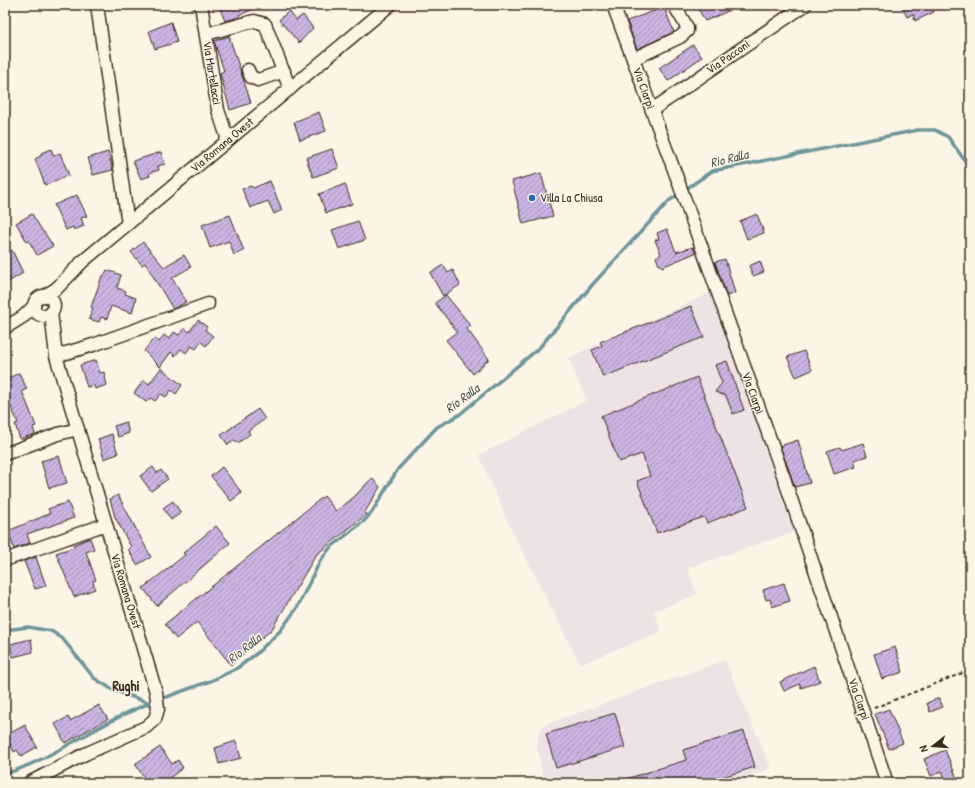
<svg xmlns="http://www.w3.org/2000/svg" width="975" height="788" viewBox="0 0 975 788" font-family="'Patrick Hand',sans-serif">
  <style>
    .built { fill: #ede2e4 }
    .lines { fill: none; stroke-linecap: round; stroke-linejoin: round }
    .stream { stroke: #6d969a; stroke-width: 3.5 }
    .building { fill: url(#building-hatch); stroke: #3b2a1e }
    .minor-casing { stroke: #3b2a1e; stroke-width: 15 }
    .path { stroke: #3b2a1e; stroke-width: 2; stroke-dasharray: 4 3; stroke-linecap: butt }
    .minor { stroke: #fcf5e5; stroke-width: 12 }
    .poi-dot { fill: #1f6fb2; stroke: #fcf5e5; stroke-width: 1.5 }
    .labels { text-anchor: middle; stroke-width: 3; stroke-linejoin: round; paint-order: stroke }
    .street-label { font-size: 12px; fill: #3b2a1e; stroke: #fcf5e5 }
    .poi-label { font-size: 12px; fill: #3b2a1e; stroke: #fcf5e5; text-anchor: start }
    .water-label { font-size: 13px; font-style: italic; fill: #505752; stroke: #fcf5e5 }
    .quarter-label { font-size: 14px; font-weight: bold; fill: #3b2a1e; stroke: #fcf5e5 }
  </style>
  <defs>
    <pattern id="building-hatch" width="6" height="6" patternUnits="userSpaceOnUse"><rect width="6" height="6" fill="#cab4e3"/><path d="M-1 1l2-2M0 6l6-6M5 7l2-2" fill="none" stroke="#a593b7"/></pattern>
  </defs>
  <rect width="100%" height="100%" fill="#fcf5e5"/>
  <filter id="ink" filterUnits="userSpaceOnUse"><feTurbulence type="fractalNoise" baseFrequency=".025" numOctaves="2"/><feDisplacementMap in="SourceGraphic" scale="8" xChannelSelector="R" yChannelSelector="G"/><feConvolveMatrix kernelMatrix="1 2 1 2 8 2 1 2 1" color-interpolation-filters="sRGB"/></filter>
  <g filter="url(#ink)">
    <!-- built -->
    <g class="built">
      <path d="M710,293L794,532L687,568L697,594L654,611L661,632L580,664L508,522L479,455L587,400L568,358Z"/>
      <path d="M725,660L771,769L725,783H544L537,745L539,731L547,724Z"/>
    </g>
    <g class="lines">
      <!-- stream -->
      <g class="stream">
        <path d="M5,630L28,627L51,631L62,638L94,678L113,690L150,703L213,680L236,669L256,654L280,631L297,608L320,561L330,548L364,521L372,512L398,469L437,427L459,415L539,348L593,284L669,201L712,171L918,130H935L948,137L970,168"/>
        <path d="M5,774C58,757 99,722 150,703"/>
      </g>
    </g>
    <!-- building -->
    <g class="building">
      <path d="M231,5H262V6L239,15L240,17L225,21L220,9Z"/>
      <path d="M696,5H742L705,21Z"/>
      <path d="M901,5H934L931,6L934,12L915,21L913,14L907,17Z"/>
      <path d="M664,7L674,32L637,49L627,21Z"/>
      <path d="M289,11L296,20L303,15L313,28L299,43L279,20Z"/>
      <path d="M171,22L177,42L155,49L149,31Z"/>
      <path d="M229,36L251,103L230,110L220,73L224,71L214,41Z"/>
      <path d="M693,45L702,57L668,81L659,68Z"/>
      <path d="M319,112L326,131L300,140L294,122Z"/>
      <path d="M51,149L54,156L60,153L69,175L45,185L35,159L42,155L41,153Z"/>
      <path d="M332,149L339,168L313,177L306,158Z"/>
      <path d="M108,152L113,170L93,175L88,158Z"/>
      <path d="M161,152L165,164L158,166L159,170L149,173L150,176L141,179L133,161Z"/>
      <path d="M541,173L553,216L523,224L512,181Z"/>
      <path d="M270,181L282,210L274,214L268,201L250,208L242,189L251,186L253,188Z"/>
      <path d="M345,184L352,204L326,213L319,194Z"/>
      <path d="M77,195L87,216L81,218L84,226L74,230L73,227L66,230L54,205Z"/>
      <path d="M32,214L43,232H44L53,246L37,255L29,241L27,242L16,223Z"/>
      <path d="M757,214L764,233L747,239L740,221Z"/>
      <path d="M230,215L244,251L234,255L229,241L210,248L202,225Z"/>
      <path d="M358,221L365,240L339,249L332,230Z"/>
      <path d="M667,229L676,252L693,247L695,253L662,267L661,265H659L656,257L661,254L655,240L659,239L657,233Z"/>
      <path d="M143,242L164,267L184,255L191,267L172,278L186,302L173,309L145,263L142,265L131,252Z"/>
      <path d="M12,250L23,273L5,284V254Z"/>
      <path d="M725,259L735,293L727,296L715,262Z"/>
      <path d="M760,261L764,272L753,276L749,266Z"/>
      <path d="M443,265L448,273L453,270L460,285L443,296L430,273Z"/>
      <path d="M107,270L121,275L117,288L126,291L125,294L136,298L132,313L111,306L107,319L101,317L99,322L89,319L93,308L91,307L102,276H104Z"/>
      <path d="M446,295L471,326L467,329L489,359L473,374L446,340L457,332L435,303Z"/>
      <path d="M691,306L704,337L603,377L592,350L602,346L600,342Z"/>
      <path d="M198,320L207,327L205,330L213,336L206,346L201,342L196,349L191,346L186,353L181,349L175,356L171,352L160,367L144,351L154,338L159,342L164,335L169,339L174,332L179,335L185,328L189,332Z"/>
      <path d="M804,351L812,370L796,377L787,357Z"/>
      <path d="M96,360L100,373L104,372L107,385L95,389L94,385L87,387L80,365Z"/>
      <path d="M727,361L744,410L733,414L726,396L715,392L722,383L715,365Z"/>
      <path d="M161,368L182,385L176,394L171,390L166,397L161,394L155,401L151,398L146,402L134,393L144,380L149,384Z"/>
      <path d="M19,373L27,389L22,391L36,426L33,427L35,434L20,439L15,424L18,423L8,400L10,399L5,390V380Z"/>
      <path d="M697,377L748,507L707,523L704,517L657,533L637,481L650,476L642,454L619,462L601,416Z"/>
      <path d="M258,409L265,419L248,431L250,434L238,443L235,440L228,445L221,435Z"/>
      <path d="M126,422L129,433L118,437L114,426Z"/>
      <path d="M112,434L118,454L104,459L98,439Z"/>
      <path d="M798,440L810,483L795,487L780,446Z"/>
      <path d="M863,443L867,456L854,460L856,467L834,474L827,451L840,447L842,450Z"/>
      <path d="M59,456L67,483L49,488L41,461Z"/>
      <path d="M153,467L157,473L161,470L168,479L151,491L140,476Z"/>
      <path d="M222,467L242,493L231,501L211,476Z"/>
      <path d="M372,478L380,487L365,512L367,514L316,555L272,629L231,665L197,622L176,639L165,624L324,496L336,511L353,498Z"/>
      <path d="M118,495L151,557L137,565L128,549L131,547L115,517L110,499Z"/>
      <path d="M173,501L181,513L171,520L163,508Z"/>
      <path d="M68,502L74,518L27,534L30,543L14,549L8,531L44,516L50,513L48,509Z"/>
      <path d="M216,526L230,543L157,606L143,588L185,555L183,553Z"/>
      <path d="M90,538L94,549L86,552L96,580L93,581L95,589L74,597L56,553L74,547L73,545Z"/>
      <path d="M36,557L46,586L35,589L24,561Z"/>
      <path d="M784,583L790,601L772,607L770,599L766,600L763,590Z"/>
      <path d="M31,639L33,652L13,657L10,644Z"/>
      <path d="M895,647L903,672L882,679L874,654Z"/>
      <path d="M814,666L820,681L801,688L800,684L784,691L780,682Z"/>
      <path d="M939,698L943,707L930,712L927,703Z"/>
      <path d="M99,705L108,719L65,743L55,724L68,717L70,721Z"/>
      <path d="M889,709L903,743L889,749L875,714Z"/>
      <path d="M615,713L625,747L556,768L546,734Z"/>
      <path d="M25,725L37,747L21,756L17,750L14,752L5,736Z"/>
      <path d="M744,731L755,767L703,783H620V781L686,760L683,750Z"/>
      <path d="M236,741L241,758L219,764L215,748Z"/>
      <path d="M160,747L172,764L178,760L183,768L162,783H148L135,764Z"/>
      <path d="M945,750L959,783H947L942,771L931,776L924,759Z"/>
    </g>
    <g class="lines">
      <!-- minor casing -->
      <g class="minor-casing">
        <g id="minor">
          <path d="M97,5L128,224"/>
          <path d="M201,5L218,110L228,140"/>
          <path d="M613,5L677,178L784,478L887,783"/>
          <path d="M206,34L254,21L265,24L290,89"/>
          <path d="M633,59L680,37L687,31V27L674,5"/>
          <path d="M248,70L251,77L258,80L284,71"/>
          <path d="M652,110L805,5"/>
          <path d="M45,296L57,288L82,262L390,5"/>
          <circle cx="44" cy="306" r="10"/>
          <path d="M5,328L24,316L34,306"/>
          <path d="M56,356L93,345L208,304"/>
          <path d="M5,454L58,434L78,429"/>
          <path d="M5,560L106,524"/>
          <path d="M29,783L85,754L146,727L155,719L158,709L156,692L56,356L51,313"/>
        </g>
      </g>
      <!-- path -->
      <path class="path" d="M874,708L970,670"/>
      <!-- minor -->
      <use href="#minor" class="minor"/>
    </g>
  </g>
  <!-- markers -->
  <circle class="poi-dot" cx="532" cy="198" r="4"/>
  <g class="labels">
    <!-- street labels -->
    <g class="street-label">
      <text transform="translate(728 57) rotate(-35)" y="4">Via Pacconi</text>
      <text transform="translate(212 73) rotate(81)" y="4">Via Martellacci</text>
      <text transform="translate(644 88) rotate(70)" y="4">Via Ciarpi</text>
      <text transform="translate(222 145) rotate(-40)" y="4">Via Romana Ovest</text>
      <text transform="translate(753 393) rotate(70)" y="4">Via Ciarpi</text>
      <text transform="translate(126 591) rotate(73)" y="4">Via Romana Ovest</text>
      <text transform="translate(859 699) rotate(71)" y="4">Via Ciarpi</text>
    </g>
    <!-- poi labels -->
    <g class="poi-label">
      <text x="540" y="202">Villa La Chiusa</text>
    </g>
    <!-- water labels -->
    <g class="water-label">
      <text transform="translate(729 158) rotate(-14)" y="5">Rio Ralla</text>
      <text transform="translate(462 398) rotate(-37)" y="5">Rio Ralla</text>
      <text transform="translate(244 648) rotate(-39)" y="5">Rio Ralla</text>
    </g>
    <!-- quarter labels -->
    <g class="quarter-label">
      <text x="126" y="691">Rughi</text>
    </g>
  </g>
  <!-- margin -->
  <rect width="975" height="788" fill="none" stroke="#fcf5e5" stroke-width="20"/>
  <rect x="10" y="10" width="955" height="768" fill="none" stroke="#3b2a1e" stroke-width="1.5" filter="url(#ink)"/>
  <!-- north arrow -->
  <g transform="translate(933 746) rotate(253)" stroke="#fcf5e5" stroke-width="3" paint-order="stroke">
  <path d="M0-3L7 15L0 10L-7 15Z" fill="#3b2a1e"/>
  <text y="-6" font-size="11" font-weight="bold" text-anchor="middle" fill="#3b2a1e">N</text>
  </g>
</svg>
